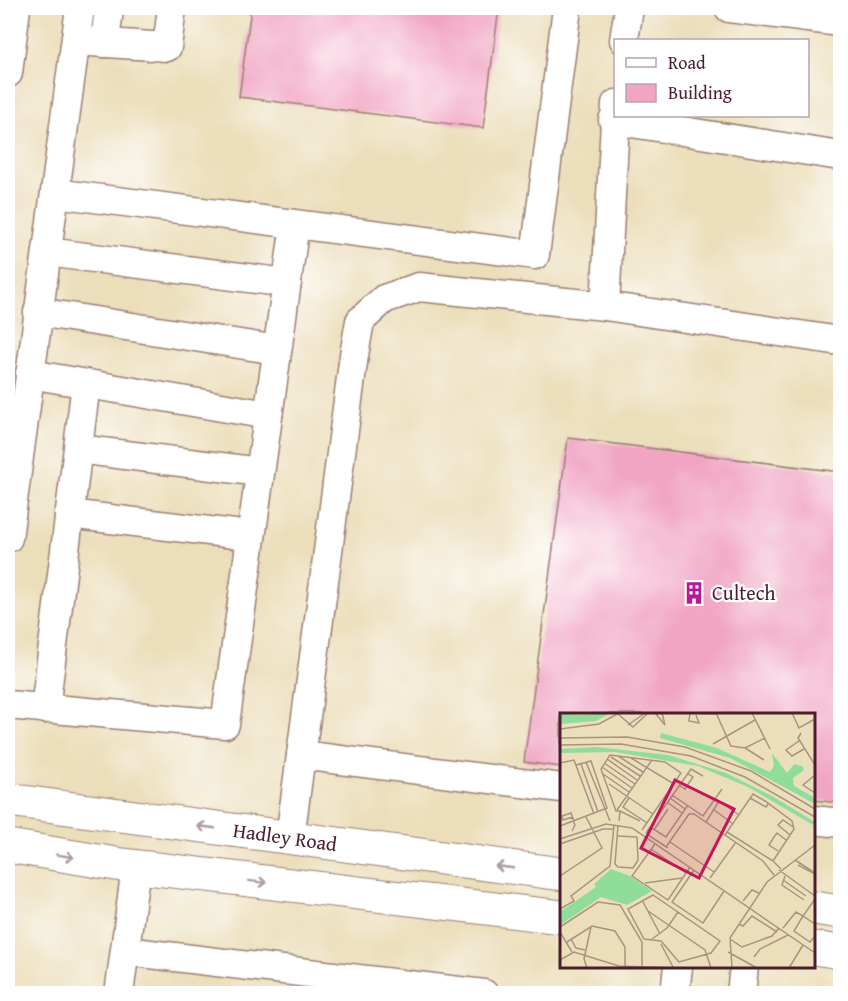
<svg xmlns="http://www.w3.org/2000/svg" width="848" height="1001" viewBox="0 0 848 1001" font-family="'Gentium Book Plus',serif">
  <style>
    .building { fill: #f1a5c3 }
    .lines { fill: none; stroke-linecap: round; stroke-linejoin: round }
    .minor-casing { stroke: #9a7e72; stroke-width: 31 }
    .major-casing { stroke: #9a7e72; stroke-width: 35 }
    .minor { stroke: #fff; stroke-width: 28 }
    .major { stroke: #fff; stroke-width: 33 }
    .oneway { stroke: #ae9aa0 }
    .labels { text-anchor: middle; stroke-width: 4.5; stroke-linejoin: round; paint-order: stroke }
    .poi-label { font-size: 20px; fill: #4a1f2b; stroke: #fff; text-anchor: start }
    .street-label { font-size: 20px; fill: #4a1f2b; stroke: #fff }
    .inset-road { fill: none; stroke: #ab9281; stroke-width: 1.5 }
    .view { fill: #c2185b; fill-opacity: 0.15; stroke: #c2185b; stroke-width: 3 }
    .inset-edge { fill: none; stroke: #4a1f2b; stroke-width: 3 }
  </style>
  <rect width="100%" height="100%" fill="#fff"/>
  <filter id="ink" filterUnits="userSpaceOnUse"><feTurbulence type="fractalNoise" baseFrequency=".0167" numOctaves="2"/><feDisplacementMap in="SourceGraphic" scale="12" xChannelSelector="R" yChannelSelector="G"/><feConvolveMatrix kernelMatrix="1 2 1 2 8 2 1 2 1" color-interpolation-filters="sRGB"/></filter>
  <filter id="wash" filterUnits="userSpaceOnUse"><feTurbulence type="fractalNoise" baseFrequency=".008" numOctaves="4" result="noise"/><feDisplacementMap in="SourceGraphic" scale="24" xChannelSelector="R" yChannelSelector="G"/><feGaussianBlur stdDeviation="1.35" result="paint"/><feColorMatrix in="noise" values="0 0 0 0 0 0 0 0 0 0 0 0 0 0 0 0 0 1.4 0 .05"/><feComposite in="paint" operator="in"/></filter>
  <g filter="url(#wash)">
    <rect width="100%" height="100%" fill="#ebdeba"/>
    <g id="blocks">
      <!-- building -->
      <g class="building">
        <path d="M251,8H499L483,128L239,97Z"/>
        <path d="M568,438L840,472V803L813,800V714H561V767L524,762Z"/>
      </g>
    </g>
  </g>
  <g filter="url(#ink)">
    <use href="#blocks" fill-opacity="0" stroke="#9a7e72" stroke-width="1.5"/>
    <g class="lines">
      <!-- minor casing -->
      <g class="minor-casing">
        <g id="minor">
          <path d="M729,8L840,22"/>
          <path d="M624,40L629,8"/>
          <path d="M76,41L167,47L172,8"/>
          <path d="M105,43L109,8"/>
          <path d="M8,73L16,8"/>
          <path d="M613,120L840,156"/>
          <path d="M55,193L535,255L567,8"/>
          <path d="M47,252L287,283"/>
          <path d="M605,306L616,104"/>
          <path d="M38,312L277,350"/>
          <path d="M30,374L268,415"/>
          <path d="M78,449L260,472"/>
          <path d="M69,514L251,536"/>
          <path d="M8,538L80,8"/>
          <path d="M8,705L225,724L295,224"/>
          <path d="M45,709L86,384"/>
          <path d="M301,755L562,788"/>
          <path d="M814,820L840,823"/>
          <path d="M290,838L354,355L360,321L384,299L419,287L605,306L840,341"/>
          <path d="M125,951L484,994"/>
          <path d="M119,994L136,867"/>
          <path d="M675,994L678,966"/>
          <path d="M741,994L744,966"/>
        </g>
      </g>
      <!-- major casing -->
      <g class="major-casing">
        <g id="major">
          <path d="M8,800L562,874"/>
          <path d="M8,846L122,865L562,917"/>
          <path d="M814,908L840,912"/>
          <path d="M814,948L840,952"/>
        </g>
      </g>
      <!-- minor -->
      <use href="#minor" class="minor"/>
      <!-- major -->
      <use href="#major" class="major"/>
    </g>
    <!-- one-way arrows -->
    <defs><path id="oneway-shaft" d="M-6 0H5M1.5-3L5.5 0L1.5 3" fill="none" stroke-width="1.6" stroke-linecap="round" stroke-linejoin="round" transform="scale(1.5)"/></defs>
    <g class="oneway">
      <use href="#oneway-shaft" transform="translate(206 827) rotate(-172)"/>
      <use href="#oneway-shaft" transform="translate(65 856) rotate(10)"/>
      <use href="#oneway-shaft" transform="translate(504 867) rotate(-172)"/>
      <use href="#oneway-shaft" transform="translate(258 882) rotate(7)"/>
    </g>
  </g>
  <!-- icons -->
  <defs>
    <g id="building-bare" transform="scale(1.8)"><path d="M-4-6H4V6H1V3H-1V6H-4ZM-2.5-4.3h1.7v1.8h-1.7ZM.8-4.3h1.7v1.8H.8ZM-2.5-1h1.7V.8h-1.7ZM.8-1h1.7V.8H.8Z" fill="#b5179e" stroke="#fff" stroke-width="2.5" paint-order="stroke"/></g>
  </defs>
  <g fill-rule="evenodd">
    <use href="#building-bare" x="694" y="593"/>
  </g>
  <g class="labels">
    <!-- poi labels -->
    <g class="poi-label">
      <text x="712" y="600">Cultech</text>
    </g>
    <!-- street labels -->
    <g class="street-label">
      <text transform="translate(285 837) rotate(8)" y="7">Hadley Road</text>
    </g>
  </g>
  <!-- overview -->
  <g transform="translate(560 713)">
    <rect width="255" height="255" fill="#ebdeba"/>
    <path d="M0,0L18,2L51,0L36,8L0,11ZM101,20L157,35L210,59L214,53L212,40L227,60L234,51L242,53L244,57L233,65L234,73L255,85V91L170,45L100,25ZM36,34L108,42L166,60L212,83L255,109V113L188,74L138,53L55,39L0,40V36ZM51,156L70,163L92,178L67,192L41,184L0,212V199L36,174L34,171Z" fill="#90dd9a"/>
    <path class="inset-road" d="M95,0L105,12L102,0M130,0L129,8L139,10L136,2M133,0L155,1M156,0L171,33L185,35L205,25M192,0L210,36M232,0L239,15L255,6M58,1L73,14L88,0M68,12L85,0M0,16L39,11L59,0M241,20L238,25L255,52M0,25L67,24L125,34L191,58L255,96M239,28L226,37L232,43L244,36M153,31L195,7M0,32L61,31L131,43L185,64L255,104M185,35L204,47M58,43L83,59M51,44L80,63M71,45L114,71M47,46L77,67M26,49L50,108M0,50L14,47L34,101M44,50L75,71M21,51L38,99M42,54L72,75M43,61L69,79M255,62L243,72L255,80M49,71L93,101M119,72L125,76L133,64L127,60M112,82L143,103L162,76M69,85L63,94L87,110M110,85L125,96M190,85L206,94L208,91M107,89L122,100M153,96L173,111M57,97L92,47M60,98L80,108M59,108L60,98H56L41,56L50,42L105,49L121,60L82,117M146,109L159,88L179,102M58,112L55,151L58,154L73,155L78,147L77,124M0,113L47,95L31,48L16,52M90,114L106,124L128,92M94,117L108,96M12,118L15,112L14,110V108L11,100L2,103L3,107L13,104M167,119L213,148M86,120L131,56L143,63M88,122L108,135M165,122L193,81L205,88L232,108L234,116L213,148L221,156M230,122L218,112L223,107L233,114M58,123L77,124M0,126L46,111L72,115L255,240M110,129L154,159M0,131L43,116H54M95,131L72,163L108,187L130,154M106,134L129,101H134L203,148L214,162M91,136L126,160M218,138L209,132L214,124L217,120L226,127M235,147L255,160M238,152L255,161M134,157L112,189L143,210L164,178M219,157L255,183M0,163L42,135L26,104M225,163L222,172L244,187M150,165L176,129M223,167L246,183M85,170L122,165M93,182L160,228L151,240L119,249L101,228L84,226L68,196ZM255,186L243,203L255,211M82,187L100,221M183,188L192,177L199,180M0,196L14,188L11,183L50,153L54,112M88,198L145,237L151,255M179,211L183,213L192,203L217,219M0,214L38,189L60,192L82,229V254M223,215L236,199L243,203L234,218L250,229L255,223M0,219L12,239M11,226L16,235L25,237M92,226L107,215L118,199M170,226L182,234L212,223L219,215M7,229L32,213L55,218L65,234V254M101,231L113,254M168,239L197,255M194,244L200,236L228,222M0,247L14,239L59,253L118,255M27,255L24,246L31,214M172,255L170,225L207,169L255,132M229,255L243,232"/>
    <path class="view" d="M115,67L174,96L139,165L81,135Z"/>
    <rect width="255" height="255" class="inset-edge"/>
  </g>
  <!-- margin -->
  <rect width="848" height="1001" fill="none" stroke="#fff" stroke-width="30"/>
  <!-- legend -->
  <rect x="614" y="39" width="195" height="78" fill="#ffffff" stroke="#b7a5aa" stroke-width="1.5"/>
  <rect x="626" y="58" width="30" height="9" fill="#ffffff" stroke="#b7a5aa" stroke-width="1.5"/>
  <text x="668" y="69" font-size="18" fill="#4a1f2b">Road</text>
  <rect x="626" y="84" width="30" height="18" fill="#f1a5c3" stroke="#b7a5aa" stroke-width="1.5"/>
  <text x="668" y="99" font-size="18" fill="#4a1f2b">Building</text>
</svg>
